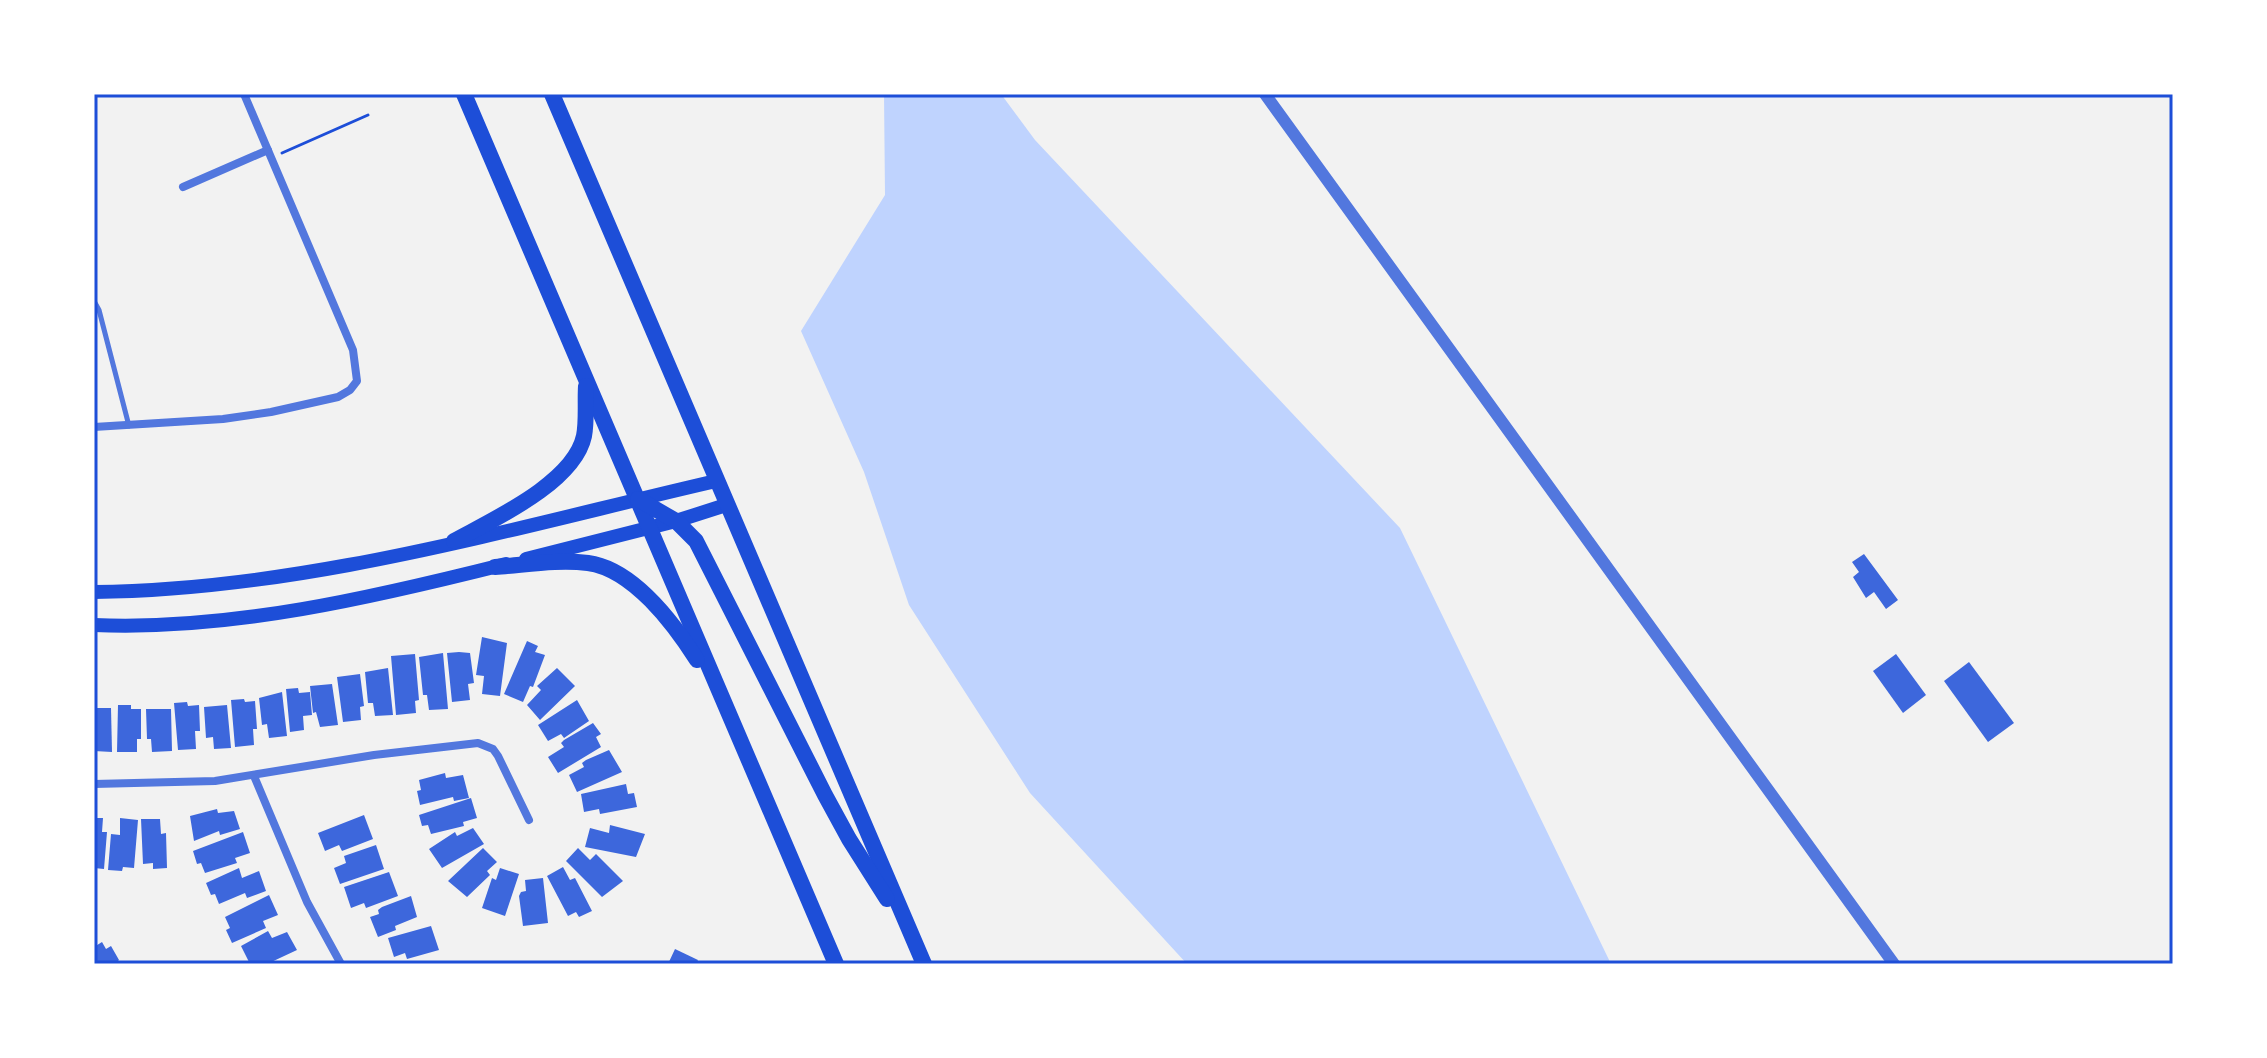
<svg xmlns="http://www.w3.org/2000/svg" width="2267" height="1058" viewBox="0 0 2267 1058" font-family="'DM Sans',sans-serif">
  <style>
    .water { fill: #bfd3fe }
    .building { fill: #3d67dc }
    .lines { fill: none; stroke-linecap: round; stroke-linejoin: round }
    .path { stroke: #1d4ed8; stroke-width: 3 }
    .service { stroke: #5277de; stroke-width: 5 }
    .minor { stroke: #5277de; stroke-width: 8 }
    .tertiary { stroke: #5277de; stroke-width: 12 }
    .secondary { stroke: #1d4ed8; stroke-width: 14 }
    .primary { stroke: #1d4ed8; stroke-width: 16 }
    .neatline { fill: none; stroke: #1d4ed8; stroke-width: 3 }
  </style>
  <rect width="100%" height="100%" fill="#f2f2f2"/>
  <!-- water -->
  <path class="water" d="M884,94H1001L1035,140L1400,528L1611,964H1187L1030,793L909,605L864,472L801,331L885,195Z"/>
  <!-- building -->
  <g class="building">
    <path d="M1864,554L1898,600L1886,609L1874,592L1866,598L1853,577L1859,572L1852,562Z"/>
    <path d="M482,637L507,643L500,696L482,694L484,676L476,675Z"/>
    <path d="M527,641L538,646L535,652L545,655L533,687L530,686L523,702L504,694Z"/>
    <path d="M459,652L470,653L474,683L468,684L470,700L452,702L447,653Z"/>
    <path d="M443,653L448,709L429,710L427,695H423L419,657Z"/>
    <path d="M415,654L419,700L415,701L416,713L396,715L391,656Z"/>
    <path d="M1896,654L1926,695L1903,713L1873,671Z"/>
    <path d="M1969,662L2014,723L1988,742L1944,681Z"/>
    <path d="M388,668L393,715L375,716L373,703H368L365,672Z"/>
    <path d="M557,668L575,686L540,720L527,705L541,690L537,686Z"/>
    <path d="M360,674L364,706L360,707L361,720L343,722L337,677Z"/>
    <path d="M332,684L338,725L320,727L316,712L313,713L310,686Z"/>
    <path d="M298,688L299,693L310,692L312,715L303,716L304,730L290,732L286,689Z"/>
    <path d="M282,692L287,736L269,738L267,724L262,725L259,698Z"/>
    <path d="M244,699L245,702L255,701L257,729H253L254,745L235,747L231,700Z"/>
    <path d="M577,700L589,721L564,738L561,734L548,741L538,725Z"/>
    <path d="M187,702L188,706L199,705L200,731H195L196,749L178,750L174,703Z"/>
    <path d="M118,705H131V709H141V739H137V752H117Z"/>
    <path d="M227,705L231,748L214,749L213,737L206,738L204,707Z"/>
    <path d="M94,708H111L112,752L94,751Z"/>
    <path d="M146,709H171L172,751L152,752L151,739H147Z"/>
    <path d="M593,723L601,734L596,737L601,747L558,773L548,757L564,747L561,743L564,740Z"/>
    <path d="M609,750L622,772L577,792L569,775L584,767L582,763L586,760Z"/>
    <path d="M445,773L446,778L463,775L469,798L454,801L453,797L420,805L417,791L421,790L419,780Z"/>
    <path d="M626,784L628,794L634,793L637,807L600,814L599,809L584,812L581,794Z"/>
    <path d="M471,798L477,818L463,822L464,826L431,834L428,825L422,826L419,815Z"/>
    <path d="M217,809L218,813L234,811L240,829L220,835L219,831L194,841L190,816Z"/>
    <path d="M364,815L373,839L342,851L339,845L325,851L318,833Z"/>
    <path d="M94,818H103L102,832H107L104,869L94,868Z"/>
    <path d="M120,818L138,820L134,868L123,867L122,871L108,870L111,834L120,835Z"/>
    <path d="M141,819H160L161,834L166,833L167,868L153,869V863L143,864Z"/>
    <path d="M610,825L645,834L636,857L585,847L590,828L609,833Z"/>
    <path d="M473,828L484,844L442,868L429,849L455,832L457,836Z"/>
    <path d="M243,832L250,853L235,858L237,863L205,873L201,863L197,864L193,851Z"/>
    <path d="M376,845L384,869L340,884L334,868L346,863L344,856Z"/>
    <path d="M483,848L497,862L487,871L490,875L467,897L448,881Z"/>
    <path d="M578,848L590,860L596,854L623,881L602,897L566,861Z"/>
    <path d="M563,867L570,880L575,878L592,911L579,917L576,912L568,916L547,876Z"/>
    <path d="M239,868L242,878L259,871L266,891L247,898L245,893L219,904L215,894L211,895L206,883Z"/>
    <path d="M500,868L519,874L505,916L482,908L492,878L496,880Z"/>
    <path d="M389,872L398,896L366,908L364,903L351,908L344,887Z"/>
    <path d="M543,878L548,923L523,926L519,896L521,892L526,891L525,880Z"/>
    <path d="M269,895L278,915L263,921L266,928L232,943L226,930L230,928L225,917Z"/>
    <path d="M411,896L417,917L395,926L396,930L378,937L370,917L379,914L378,910L382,907Z"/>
    <path d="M431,926L439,950L407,959L405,953L394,957L388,938Z"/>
    <path d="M268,931L272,938L287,932L297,950L267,964H250L241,946Z"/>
    <path d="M102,942L106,949L111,946L119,960L115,964H94V947Z"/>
    <path d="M675,949L698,960L696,964H668Z"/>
  </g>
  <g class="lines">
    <!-- path -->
    <path class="path" d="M282,153L368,115"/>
    <!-- service -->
    <path class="service" d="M94,301L99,310L129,426"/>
    <!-- minor -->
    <g class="minor">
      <path d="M183,187L268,150"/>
      <path d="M94,427L223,419L271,412L338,397L350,390L357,381L353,350L244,94"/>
      <path d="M254,776L307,902L341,964"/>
      <path d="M94,784L215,781L374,755L478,743L493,749L498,756L529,820"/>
    </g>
    <!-- tertiary -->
    <path class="tertiary" d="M1265,94L1894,964"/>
    <!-- secondary -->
    <g class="secondary">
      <path d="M526,559L676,521L726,505"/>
      <path d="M94,592C305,590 512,528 716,481"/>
      <path d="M94,625C230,631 375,597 506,564"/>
    </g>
    <!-- primary -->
    <g class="primary">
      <path d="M464,94L836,964"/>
      <path d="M552,94L924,964"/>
      <path d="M638,499L676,521L696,541L825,795L849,839L887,899"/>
      <path d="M454,541C492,520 574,483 584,436C587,421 585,402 586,386"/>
      <path d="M495,567C525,565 558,559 588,563C633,569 674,624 697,660"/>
    </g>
  </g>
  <!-- border -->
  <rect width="2267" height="1058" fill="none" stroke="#ffffff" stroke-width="192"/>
  <rect x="96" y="96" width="2075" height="866" class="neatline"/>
</svg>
